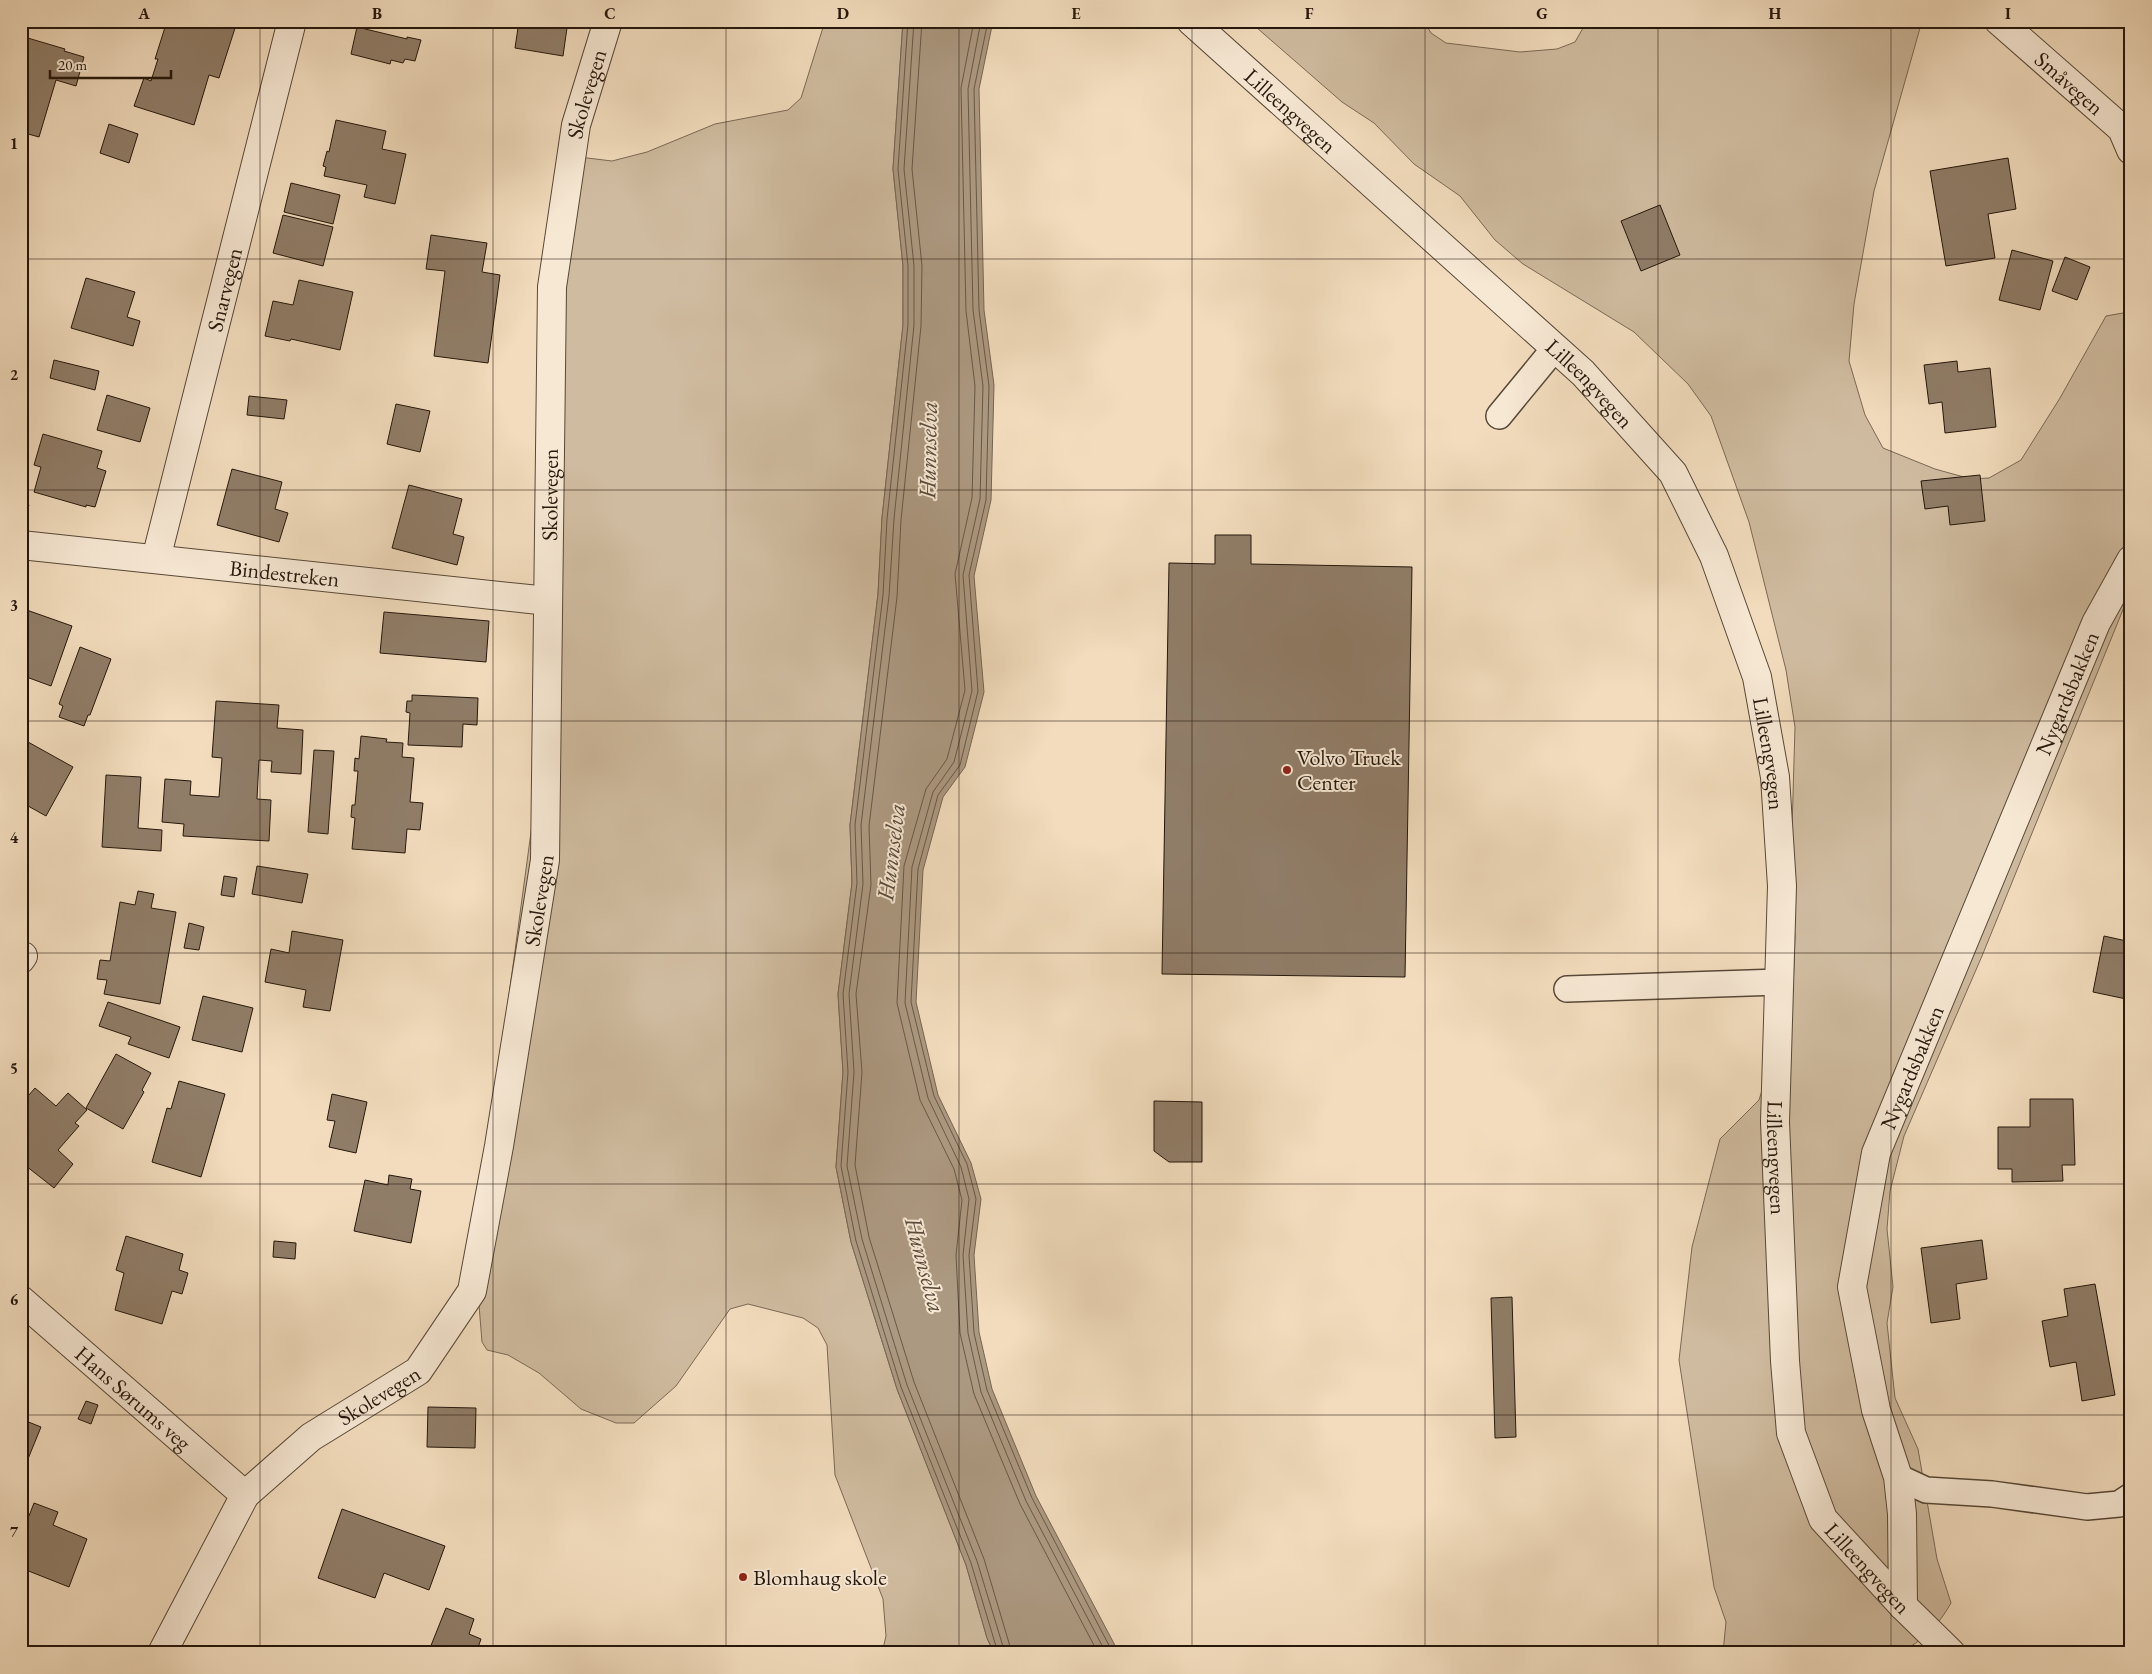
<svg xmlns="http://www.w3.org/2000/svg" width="2152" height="1674" viewBox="0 0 2152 1674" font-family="'EB Garamond',serif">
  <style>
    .green { fill: #cfbb9f; stroke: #7a6956 }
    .water { fill: #ac9981; stroke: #766552 }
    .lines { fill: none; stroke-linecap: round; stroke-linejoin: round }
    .shore { stroke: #685846; stroke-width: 1 }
    .building { fill: #907d68; stroke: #25170c }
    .service-casing { stroke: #584838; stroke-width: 28 }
    .minor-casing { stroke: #584838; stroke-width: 30 }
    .service { stroke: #f7e8d4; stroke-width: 25 }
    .minor { stroke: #f7e8d4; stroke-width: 28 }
    .grid { fill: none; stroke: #25170c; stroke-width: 1; stroke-opacity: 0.55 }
    .poi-dot { fill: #8f2418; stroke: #f7e8d4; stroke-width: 2 }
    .labels { text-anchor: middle; stroke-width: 4; stroke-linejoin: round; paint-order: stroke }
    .street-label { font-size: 22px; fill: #25170c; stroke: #f7e8d4 }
    .poi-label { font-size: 22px; fill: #25170c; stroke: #f7e8d4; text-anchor: start }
    .water-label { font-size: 24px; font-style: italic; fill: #5b4b3b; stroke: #f7e8d4 }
    .neatline { fill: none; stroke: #25170c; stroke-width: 2 }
    .grid-label { font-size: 16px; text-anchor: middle; font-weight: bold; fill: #25170c }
  </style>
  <rect width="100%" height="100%" fill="#f2dcbd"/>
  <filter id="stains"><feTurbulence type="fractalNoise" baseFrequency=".004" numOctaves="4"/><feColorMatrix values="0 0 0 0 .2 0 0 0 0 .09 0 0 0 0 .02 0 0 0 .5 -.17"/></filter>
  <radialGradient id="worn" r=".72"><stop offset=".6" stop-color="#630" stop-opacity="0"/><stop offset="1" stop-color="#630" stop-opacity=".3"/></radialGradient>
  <!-- green -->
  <g class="green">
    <path d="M825,21H903L893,169L903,266V325L882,518L878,594L850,825L852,883L838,994L843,1072L836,1167L851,1242L897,1389L966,1565L987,1638L994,1653H882L886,1636L883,1599L835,1475L827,1345L818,1328L803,1318L748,1304L730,1309L676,1386L634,1423H616L581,1409L539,1373L508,1355L487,1350L482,1342L479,1305L498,1077L536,795L571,156L612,161L647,152L715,124L788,110L801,98Z"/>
    <path d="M1249,21H1424L1431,33L1446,43L1520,52L1557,49L1575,42L1587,21H1922L1874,191L1854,304L1849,361L1865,415L1883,448L1935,469L1971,479L1989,478L2021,460L2060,398L2106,316L2123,313L2131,319V590L1982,956L1904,1136L1890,1191L1887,1229L1893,1287L1887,1323L1895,1398L1918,1449L1937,1559L1951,1603C1939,1625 1923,1640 1900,1653H1723L1726,1622L1714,1587L1679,1360L1692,1247L1720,1139L1759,1100L1793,991L1795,935L1790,898L1795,727L1786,670L1749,522L1711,416L1688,384L1634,332L1523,264L1495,240L1460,196L1414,164L1374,123L1342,102Z"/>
  </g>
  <!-- water -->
  <path class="water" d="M903,21H993L979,89L984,310L994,385L991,500L974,576L984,692L965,767L943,797L923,870L916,1002L938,1095L971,1163L981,1199L974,1255L979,1332L992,1389L1036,1496L1119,1653H994L987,1638L966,1565L897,1389L851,1242L836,1167L843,1072L838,994L852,883L850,825L878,594L882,518L903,325V266L893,169Z"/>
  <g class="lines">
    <!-- shore -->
    <g class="shore">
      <path d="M908,21L898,169L908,266V325L887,519L883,595L855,825L857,883L843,994L848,1072L841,1166L856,1241L901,1387L971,1563L998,1653"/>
      <path d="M914,21L904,169L914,266V325L894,519L889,596L861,825L863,884L849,994L854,1072L847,1166L862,1239L907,1385L977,1561L1005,1653"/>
      <path d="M922,21L912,169L922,266L921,326L901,520L897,597L869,826L871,885L856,994L862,1072L855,1165L869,1237L914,1382L984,1559L1012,1653"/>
      <path d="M974,21L961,88L966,311L975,386L972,498L955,574L965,690L947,759L926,789L904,866L897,1003L920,1100L954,1169L962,1200L956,1255L960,1333L974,1394L1020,1504L1098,1653"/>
      <path d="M981,21L968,89L973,310L983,386L980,499L963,575L972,691L954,762L933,792L912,867L905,1003L928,1098L961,1167L969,1199L963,1255L968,1333L981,1392L1026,1501L1106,1653"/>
      <path d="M988,21L974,89L979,310L989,386L986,500L969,575L978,691L960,765L938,795L918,869L911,1002L934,1096L967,1164L976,1199L969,1255L974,1333L987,1390L1032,1498L1113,1653"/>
    </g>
  </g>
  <!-- building -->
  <g class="building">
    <path d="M167,21H224L236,25L219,78L209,75L194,125L134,106L144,78L151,81L158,59H155Z"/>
    <path d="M519,21L567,28L563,56L515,48Z"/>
    <path d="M357,27L407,39V37L421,40L415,61L405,59L403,63L391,60L390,64L351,54Z"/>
    <path d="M21,36L65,49L64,51L84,57L76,86L56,80L39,137L21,132Z"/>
    <path d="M336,120L386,131L382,149L406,154L395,204L364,197L367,185L324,176L326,167L323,166L327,151L329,152Z"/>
    <path d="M109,124L138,134L129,163L100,153Z"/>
    <path d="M2008,158L2016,209L1988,214L1995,258L1946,266L1930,171Z"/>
    <path d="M291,183L340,195L333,224L284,212Z"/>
    <path d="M1660,205L1680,255L1641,271L1621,221Z"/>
    <path d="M283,215L333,227L323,266L273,253Z"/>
    <path d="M431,235L487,243L482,272L500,275L488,363L434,356L445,271L426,269Z"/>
    <path d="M2012,250L2053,261L2040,310L1999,300Z"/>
    <path d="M2065,257L2090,267L2077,300L2052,291Z"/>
    <path d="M86,278L135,292L127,317L140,321L133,346L71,328Z"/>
    <path d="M299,280L353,292L340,350L291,339L290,341L265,336L273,301L293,305Z"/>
    <path d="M54,360L99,371L95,390L50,378Z"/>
    <path d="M1957,361L1958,372L1990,368L1996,427L1945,433L1942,402L1929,404L1924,365Z"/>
    <path d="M107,395L150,408L140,442L97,430Z"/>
    <path d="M249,396L287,400L284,419L247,415Z"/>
    <path d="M396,404L430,411L420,452L387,444Z"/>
    <path d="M43,434L102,451L97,468L106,471L95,507L86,505V507L34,492L41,467L34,465Z"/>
    <path d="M232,469L282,482L275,509L288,513L279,542L217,525Z"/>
    <path d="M1980,475L1985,521L1950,525L1948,506L1925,509L1921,481Z"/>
    <path d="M409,485L462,499L453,534L464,537L457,565L392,548Z"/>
    <path d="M21,502L29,505L21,525Z"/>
    <path d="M1215,535H1251V564L1412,567L1405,977L1162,974L1169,563L1215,564Z"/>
    <path d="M21,608L72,626L51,686L21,675Z"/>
    <path d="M384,612L489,621L486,662L380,653Z"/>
    <path d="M80,647L111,659L90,715H88L84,726L59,717L63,706L59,704Z"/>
    <path d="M412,695L478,698L477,725L463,724L462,747L408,745L410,713L406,712L407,701H412Z"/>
    <path d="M216,701L279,705L277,728L303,730L301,774L271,772L272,761L259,760L257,799L271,800L269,841L183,836L184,824L162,822L165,779L191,781L190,795L219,797L222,758L212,757Z"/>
    <path d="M361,736L387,739L386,742L403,743L402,757L414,758L410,802L423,803L420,830L407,829L405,853L352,849L355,818L351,817L352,805H355L358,771H354L355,758L359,759Z"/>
    <path d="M28,742L73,767L46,816L21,802V755Z"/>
    <path d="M314,750L334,751L328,834L308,832Z"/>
    <path d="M106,775L141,777L138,828L162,830L161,851L102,847Z"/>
    <path d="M257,866L308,874L302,903L252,894Z"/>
    <path d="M224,876L237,878L234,897L221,895Z"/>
    <path d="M138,891L154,894L151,908L176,912L160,1004L104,994L107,980L97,979L100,960L110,961L120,902L135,905Z"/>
    <path d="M189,923L204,927L199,950L184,948Z"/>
    <path d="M292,931L343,940L330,1011L303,1007L306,990L265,982L271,949L289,953Z"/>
    <path d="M2104,936L2131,942V1000L2093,992Z"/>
    <path d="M203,996L253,1008L242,1052L192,1040Z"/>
    <path d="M108,1002L180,1027L169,1058L128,1044L131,1037L99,1026Z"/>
    <path d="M116,1054L151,1073L142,1090L144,1092L123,1129L86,1108Z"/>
    <path d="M179,1081L225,1094L201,1177L152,1162L167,1108L171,1109Z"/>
    <path d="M35,1088L56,1106L68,1093L87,1110L75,1123L79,1126L58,1150L73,1164L54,1188L21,1162L23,1144L21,1143V1104Z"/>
    <path d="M332,1094L367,1102L356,1153L329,1147L335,1121L327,1120Z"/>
    <path d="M2030,1099H2073L2075,1165H2062L2063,1181L2012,1182V1169H1998V1127H2030Z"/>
    <path d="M1154,1101L1202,1102V1162H1169L1154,1151Z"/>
    <path d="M389,1175L412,1179L410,1189L421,1191L411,1243L354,1231L365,1180L388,1185Z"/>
    <path d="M126,1236L183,1254L179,1270L188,1273L182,1294L172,1291L162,1324L115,1310L124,1273L116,1270Z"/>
    <path d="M1982,1240L1987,1279L1956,1284L1960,1319L1931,1323L1921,1248Z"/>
    <path d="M274,1241L296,1243L295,1259L273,1257Z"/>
    <path d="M2095,1284L2115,1395L2082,1401L2076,1362L2050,1367L2042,1321L2068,1316L2064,1289Z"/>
    <path d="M1512,1297L1516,1437L1495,1438L1491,1298Z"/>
    <path d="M21,1392L28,1394L21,1411Z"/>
    <path d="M86,1401L98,1405L91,1424L78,1419Z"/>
    <path d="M428,1407L476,1408L475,1448L427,1447Z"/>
    <path d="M21,1419L41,1427L21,1476Z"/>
    <path d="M34,1503L58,1512L53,1525L87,1539L69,1587L21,1568V1513L29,1516Z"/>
    <path d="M342,1509L445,1546L429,1590L384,1573L375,1598L318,1578Z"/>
    <path d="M446,1608L474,1619L469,1634L481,1639L476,1653H428Z"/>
  </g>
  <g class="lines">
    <!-- service casing -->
    <g class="service-casing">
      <g id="service">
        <path d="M1499,416L1554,349"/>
        <path d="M1567,989L1779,982"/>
        <path d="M1898,1477L1926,1490L1992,1494L2087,1507L2119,1504L2131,1496"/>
      </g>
    </g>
    <!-- minor casing -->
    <g class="minor-casing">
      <g id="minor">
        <path id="s1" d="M1191,21L1583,373L1673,473L1714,556L1757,677L1775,777L1782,886L1775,1122L1785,1361L1791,1433L1823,1519L1903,1606L1951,1653"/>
        <path id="s2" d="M1999,21L2122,129L2131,150"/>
        <path id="s3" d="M21,545L548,601"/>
        <path id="s4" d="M156,559L292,21"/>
        <path d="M21,959L23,956"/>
        <path id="s5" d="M21,1300L245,1495"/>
        <path id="s6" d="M1903,1606L1902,1514L1898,1477L1876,1410L1852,1287L1876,1153L2096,623L2131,560"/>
        <path id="s7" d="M162,1653L245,1495L311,1437L418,1371L472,1291L499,1146L545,860L552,287L576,125L608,21"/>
      </g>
    </g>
    <!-- service -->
    <use href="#service" class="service"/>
    <!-- minor -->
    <use href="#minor" class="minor"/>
  </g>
  <!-- grid -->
  <path class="grid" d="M260,21V1653M493,21V1653M726,21V1653M959,21V1653M1192,21V1653M1425,21V1653M1658,21V1653M1891,21V1653M21,259H2131M21,490H2131M21,721H2131M21,953H2131M21,1184H2131M21,1415H2131"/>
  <!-- markers -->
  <g class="poi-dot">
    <circle cx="1287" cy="770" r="5"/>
    <circle cx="743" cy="1577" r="5"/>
  </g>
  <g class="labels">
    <!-- street labels -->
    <g class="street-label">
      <text dy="8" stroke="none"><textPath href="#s2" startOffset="94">Småvegen</textPath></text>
      <text dy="8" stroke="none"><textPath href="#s7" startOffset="1695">Skolevegen</textPath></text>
      <text dy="8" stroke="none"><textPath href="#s1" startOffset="134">Lilleengvegen</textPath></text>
      <text dy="8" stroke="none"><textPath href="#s4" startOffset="278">Snarvegen</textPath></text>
      <text dy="8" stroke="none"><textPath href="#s1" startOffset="539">Lilleengvegen</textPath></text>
      <text dy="8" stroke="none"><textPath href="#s7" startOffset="1291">Skolevegen</textPath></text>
      <text dy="8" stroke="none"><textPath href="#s3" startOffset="265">Bindestreken</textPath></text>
      <text dy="8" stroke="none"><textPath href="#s6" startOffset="959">Nygardsbakken</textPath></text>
      <text dy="8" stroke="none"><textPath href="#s1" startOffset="960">Lilleengvegen</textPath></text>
      <text dy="8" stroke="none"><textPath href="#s7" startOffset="885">Skolevegen</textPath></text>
      <text dy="8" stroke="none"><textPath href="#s6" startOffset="554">Nygardsbakken</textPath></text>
      <text dy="8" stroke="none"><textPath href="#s1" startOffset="1365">Lilleengvegen</textPath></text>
      <text dy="8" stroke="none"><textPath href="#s7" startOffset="346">Skolevegen</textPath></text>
      <text dy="8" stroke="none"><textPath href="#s5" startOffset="149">Hans Sørums veg</textPath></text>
      <text dy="8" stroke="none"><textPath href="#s1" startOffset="1799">Lilleengvegen</textPath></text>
    </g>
    <!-- poi labels -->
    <g class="poi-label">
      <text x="1297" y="765">Volvo Truck<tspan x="1297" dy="25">Center</tspan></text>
      <text x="753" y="1585">Blomhaug skole</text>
    </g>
    <!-- water labels -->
    <g class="water-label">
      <text transform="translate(928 450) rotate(-89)" y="8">Hunnselva</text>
      <text transform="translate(891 852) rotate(-83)" y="8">Hunnselva</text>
      <text transform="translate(925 1265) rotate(75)" y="8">Hunnselva</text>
    </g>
  </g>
  <!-- margin -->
  <rect width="2152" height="1674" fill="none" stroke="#f2dcbd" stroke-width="55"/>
  <!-- scale -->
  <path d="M50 70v8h121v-8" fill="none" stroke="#25170c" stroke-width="2.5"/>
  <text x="58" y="70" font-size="15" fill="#25170c" stroke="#f7e8d4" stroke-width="4" paint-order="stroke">20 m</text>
  <rect x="28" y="28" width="2096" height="1618" class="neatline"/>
  <g class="grid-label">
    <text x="144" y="19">A</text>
    <text x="377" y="19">B</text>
    <text x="610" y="19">C</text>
    <text x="843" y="19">D</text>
    <text x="1076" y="19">E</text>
    <text x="1309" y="19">F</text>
    <text x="1542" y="19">G</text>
    <text x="1775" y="19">H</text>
    <text x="2008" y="19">I</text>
    <text x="14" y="149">1</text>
    <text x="14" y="380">2</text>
    <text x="14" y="611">3</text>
    <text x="14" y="843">4</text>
    <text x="14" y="1074">5</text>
    <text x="14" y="1305">6</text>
    <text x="14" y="1537">7</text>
  </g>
  <rect width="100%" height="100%" filter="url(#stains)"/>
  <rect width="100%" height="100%" fill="url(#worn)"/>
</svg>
